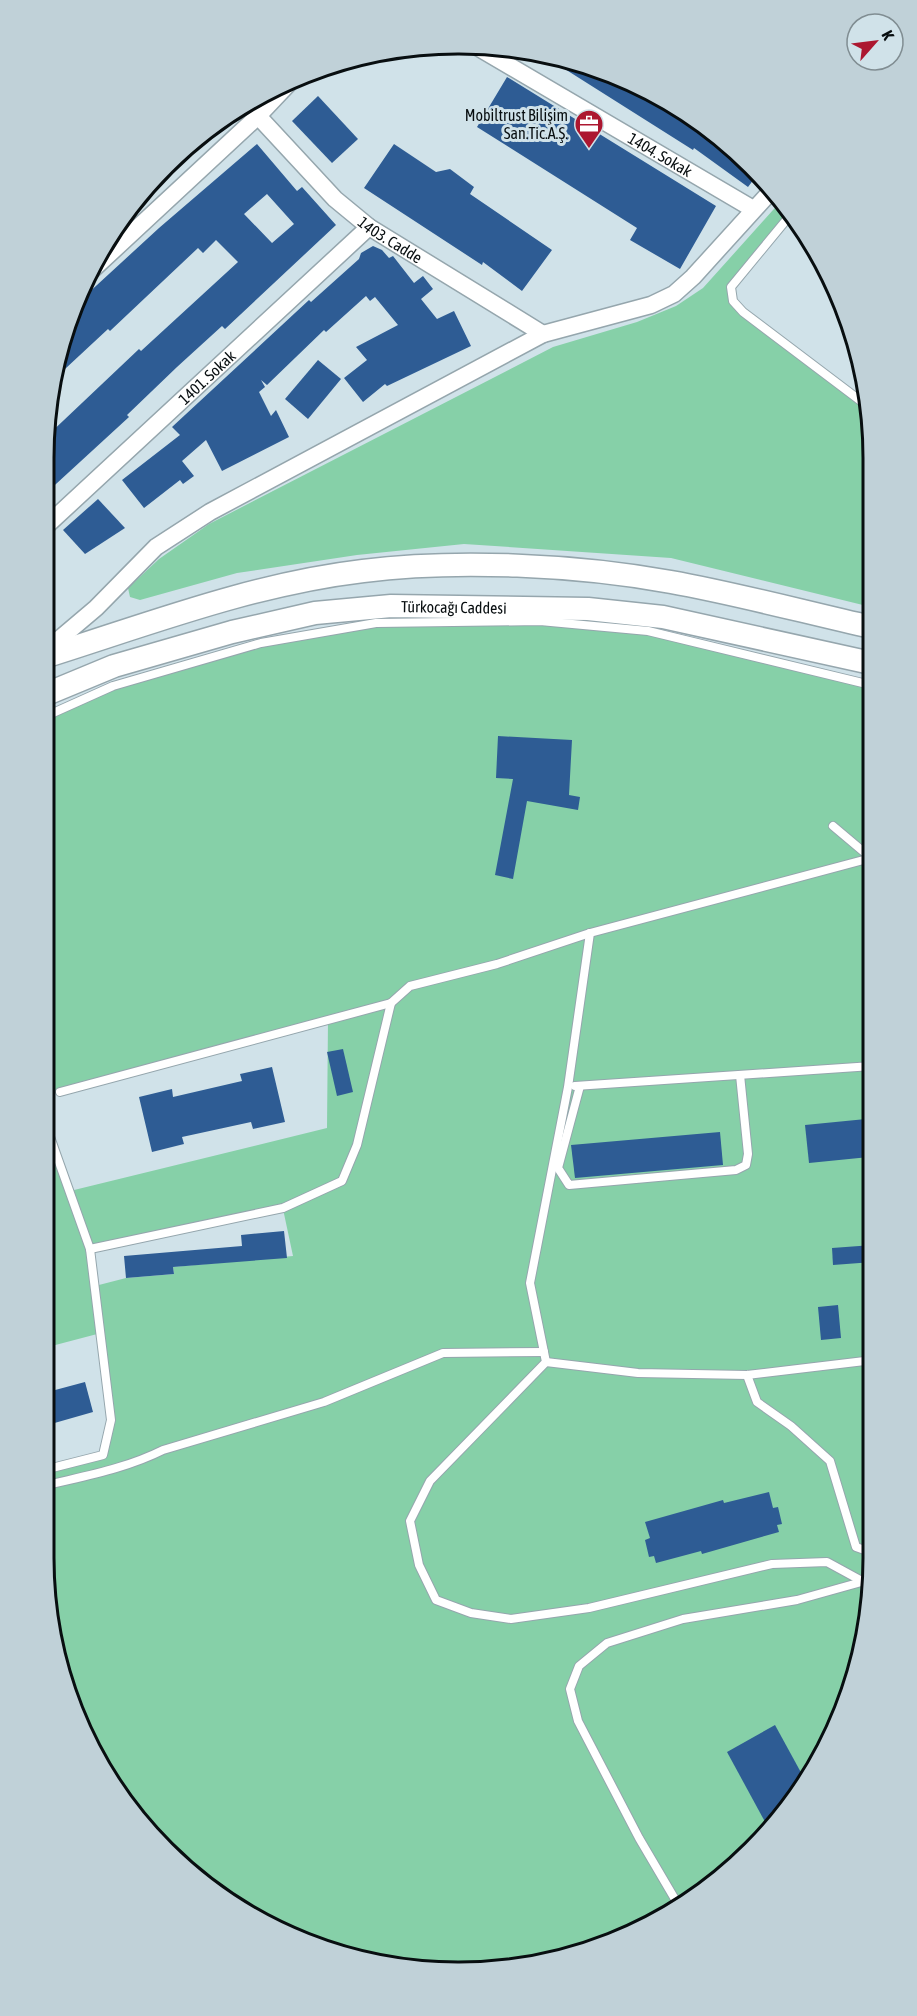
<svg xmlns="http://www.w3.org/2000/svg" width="917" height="2016" viewBox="0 0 917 2016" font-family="'Asap Condensed',sans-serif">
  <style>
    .green { fill: #86d0a8; fill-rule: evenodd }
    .building { fill: #2e5c94; fill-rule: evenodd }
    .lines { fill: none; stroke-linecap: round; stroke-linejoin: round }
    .lane-casing { stroke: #95a6ad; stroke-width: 10 }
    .street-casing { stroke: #95a6ad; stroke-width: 19 }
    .secondary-casing { stroke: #95a6ad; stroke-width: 25 }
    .lane { stroke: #fff; stroke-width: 8 }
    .street { stroke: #fff; stroke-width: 16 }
    .secondary { stroke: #fff; stroke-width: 22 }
    .labels { text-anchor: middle; stroke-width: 6; stroke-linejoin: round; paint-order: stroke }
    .poi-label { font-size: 16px; fill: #080e10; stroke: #d0e2e9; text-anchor: end }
    .street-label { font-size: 16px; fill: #080e10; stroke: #d0e2e9 }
    .rim { fill: none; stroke: #080e10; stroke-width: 3 }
  </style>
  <rect width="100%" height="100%" fill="#d0e2e9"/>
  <!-- green -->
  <g class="green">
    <path d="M782,200L792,213L732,287L733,301L870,408L871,607L671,558L464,544L357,555L237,573L140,600L130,597L128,588L159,559L209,524L553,347L637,322L676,306L703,288Z"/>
    <path d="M540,621L648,631L871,685L873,1558L866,1638L842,1716L770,1831L666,1917L539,1965L458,1972L378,1965L251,1917L146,1831L99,1765L66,1691L44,1557V1470L103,1455L111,1420L101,1333L44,1348V1120L70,1191L327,1128L328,1020L44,1094V719L113,686L261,643L376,623ZM283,1209L293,1256L173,1267L174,1274L126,1278L95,1286L90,1250Z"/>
  </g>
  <!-- building -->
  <g class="building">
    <path d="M551,55L617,75L711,129L757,175L748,187L694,148L693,150L549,59Z"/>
    <path d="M507,77L716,206L680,269L630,240L637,228L477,127Z"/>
    <path d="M318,96L358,139L332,163L292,121Z"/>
    <path d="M257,144L297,191L302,187L336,225L225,329L222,326L177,367L127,415L129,417L44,495L45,438L139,349L141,351L238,262L216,240L203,253L198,248L110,331L108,329L51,382L72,308L159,228ZM267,194L294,224L272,243L244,214Z"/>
    <path d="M394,144L436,172L450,169L474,187L470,194L552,250L522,291L483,262L482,265L364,188Z"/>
    <path d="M373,246L382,250L389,258L393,256L414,283L423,276L433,289L421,299L437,319L454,311L471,346L387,386L385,384L363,402L344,378L367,360L356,347L398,325L375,297L370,301L366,296L326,332L324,330L267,385L261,380L265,387L259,392L271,416L276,410L289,437L222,471L206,440L182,461L194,476L183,484L180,480L144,508L122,480L180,435L172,427L309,300L311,302L359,259L361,253Z"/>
    <path d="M318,360L341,379L308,419L285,399Z"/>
    <path d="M98,499L125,528L85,554L63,530Z"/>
    <path d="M498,736L572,740L569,795L580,797L578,810L527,801L513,879L495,875L513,779L496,778Z"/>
    <path d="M343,1049L353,1092L337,1096L327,1052Z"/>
    <path d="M272,1067L285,1122L253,1129L251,1122L182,1137L184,1144L152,1152L139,1097L172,1089L173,1097L242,1081L240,1074Z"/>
    <path d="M866,1119L869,1157L809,1163L805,1125Z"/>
    <path d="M720,1132L723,1165L575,1178L571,1145Z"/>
    <path d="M284,1231L287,1258L173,1267L174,1274L126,1278L124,1256L242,1246L241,1235Z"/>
    <path d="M873,1245V1262L833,1265L832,1248Z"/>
    <path d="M838,1305L841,1338L821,1340L818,1307Z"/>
    <path d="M85,1382L93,1412L44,1426V1393Z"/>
    <path d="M769,1492L773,1508L778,1507L782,1524L777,1525L779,1532L702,1554L701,1551L656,1563L654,1556L649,1557L645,1540L650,1538L645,1522L723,1500L724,1503Z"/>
    <path d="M775,1725L804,1778L770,1831L727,1752Z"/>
  </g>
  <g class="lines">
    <!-- lane casing -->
    <g class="lane-casing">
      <g id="lane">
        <path d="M792,213L731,287L733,301L743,312L870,408"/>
        <path d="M44,717L113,686L261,643L376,623L540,621L648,631L871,685"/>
        <path d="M833,826L871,858V863"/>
        <path d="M590,933L568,1087L530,1283L546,1362L430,1481L410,1521L419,1565L436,1600L471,1613L511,1619L589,1608L772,1564L827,1562L871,1586"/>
        <path d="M575,1086L872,1066"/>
        <path d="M580,1086L558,1168L569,1185L736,1170L746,1165L748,1154L740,1075"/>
        <path d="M60,1092L391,1003L410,986L497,964L590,933L871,858"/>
        <path d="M90,1249L283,1208L342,1181L357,1145L391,1003"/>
        <path d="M546,1362L638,1373L747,1375L873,1360"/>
        <path d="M747,1375L757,1402L791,1426L830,1461L856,1547L873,1553"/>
        <path d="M44,1470L103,1455L111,1420L90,1249L44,1120"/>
        <path d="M44,1486C84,1476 125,1469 163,1450L324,1402L443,1353L544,1352"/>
        <path d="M679,1906L639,1838L578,1721L570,1689L579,1666L607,1643L683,1619L797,1600L865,1581"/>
      </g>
    </g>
    <!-- street casing -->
    <g class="street-casing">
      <g id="street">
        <path id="s1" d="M474,45L753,209"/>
        <path id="s2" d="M258,116L335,199L369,227L543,334"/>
        <path d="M90,272L258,116L293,79"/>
        <path id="s3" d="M44,528L369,227"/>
        <path d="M44,652L96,608L156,547L210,512L543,334L651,305L674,294L693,277L772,190"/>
      </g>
    </g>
    <!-- secondary casing -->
    <g class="secondary-casing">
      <g id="secondary">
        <path d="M44,657C149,624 253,584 363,571C457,559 578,565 671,582C738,594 804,612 871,627"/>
        <path id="s4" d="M44,695L114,666L232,632L315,613L391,606L588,609L663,617L871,663"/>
      </g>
    </g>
    <!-- lane -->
    <use href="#lane" class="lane"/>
    <!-- street -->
    <use href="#street" class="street"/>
    <!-- secondary -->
    <use href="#secondary" class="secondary"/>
  </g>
  <!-- icons -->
  <defs>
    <g id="office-pin" transform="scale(1.5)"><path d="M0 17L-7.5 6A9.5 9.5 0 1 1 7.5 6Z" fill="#ac1730" stroke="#d0e2e9"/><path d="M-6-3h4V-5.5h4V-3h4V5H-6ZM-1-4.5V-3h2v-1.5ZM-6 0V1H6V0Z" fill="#fff"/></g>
  </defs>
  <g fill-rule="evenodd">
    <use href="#office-pin" x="589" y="124"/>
  </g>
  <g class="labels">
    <!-- poi labels -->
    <g class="poi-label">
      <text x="568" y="121">Mobiltrust Bilişim<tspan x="568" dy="18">San.Tic.A.Ş.</tspan></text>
    </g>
    <!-- street labels -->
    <g class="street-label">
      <text dy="6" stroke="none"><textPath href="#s1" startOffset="216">1404. Sokak</textPath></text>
      <text dy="6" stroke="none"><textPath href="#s2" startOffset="182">1403. Cadde</textPath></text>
      <text dy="6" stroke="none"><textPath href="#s3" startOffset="222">1401. Sokak</textPath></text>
      <text dy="6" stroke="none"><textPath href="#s4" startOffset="423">Türkocağı Caddesi</textPath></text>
    </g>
  </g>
  <!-- crop -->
  <path d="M0 0H917V2016H0ZM458 54H459A404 404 0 0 1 863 458V1558A404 404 0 0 1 459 1962H458A404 404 0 0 1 54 1558V458A404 404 0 0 1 458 54Z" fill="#c0d1d8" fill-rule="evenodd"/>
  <path class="rim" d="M458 54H459A404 404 0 0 1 863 458V1558A404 404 0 0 1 459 1962H458A404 404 0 0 1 54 1558V458A404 404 0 0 1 458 54Z"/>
  <!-- north arrow -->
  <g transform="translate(875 42) rotate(62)"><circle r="28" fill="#d0e2e9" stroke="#808d92" stroke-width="1.5"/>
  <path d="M0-4.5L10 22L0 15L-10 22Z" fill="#ac1730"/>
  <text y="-9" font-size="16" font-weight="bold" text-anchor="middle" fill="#080e10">K</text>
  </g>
</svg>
